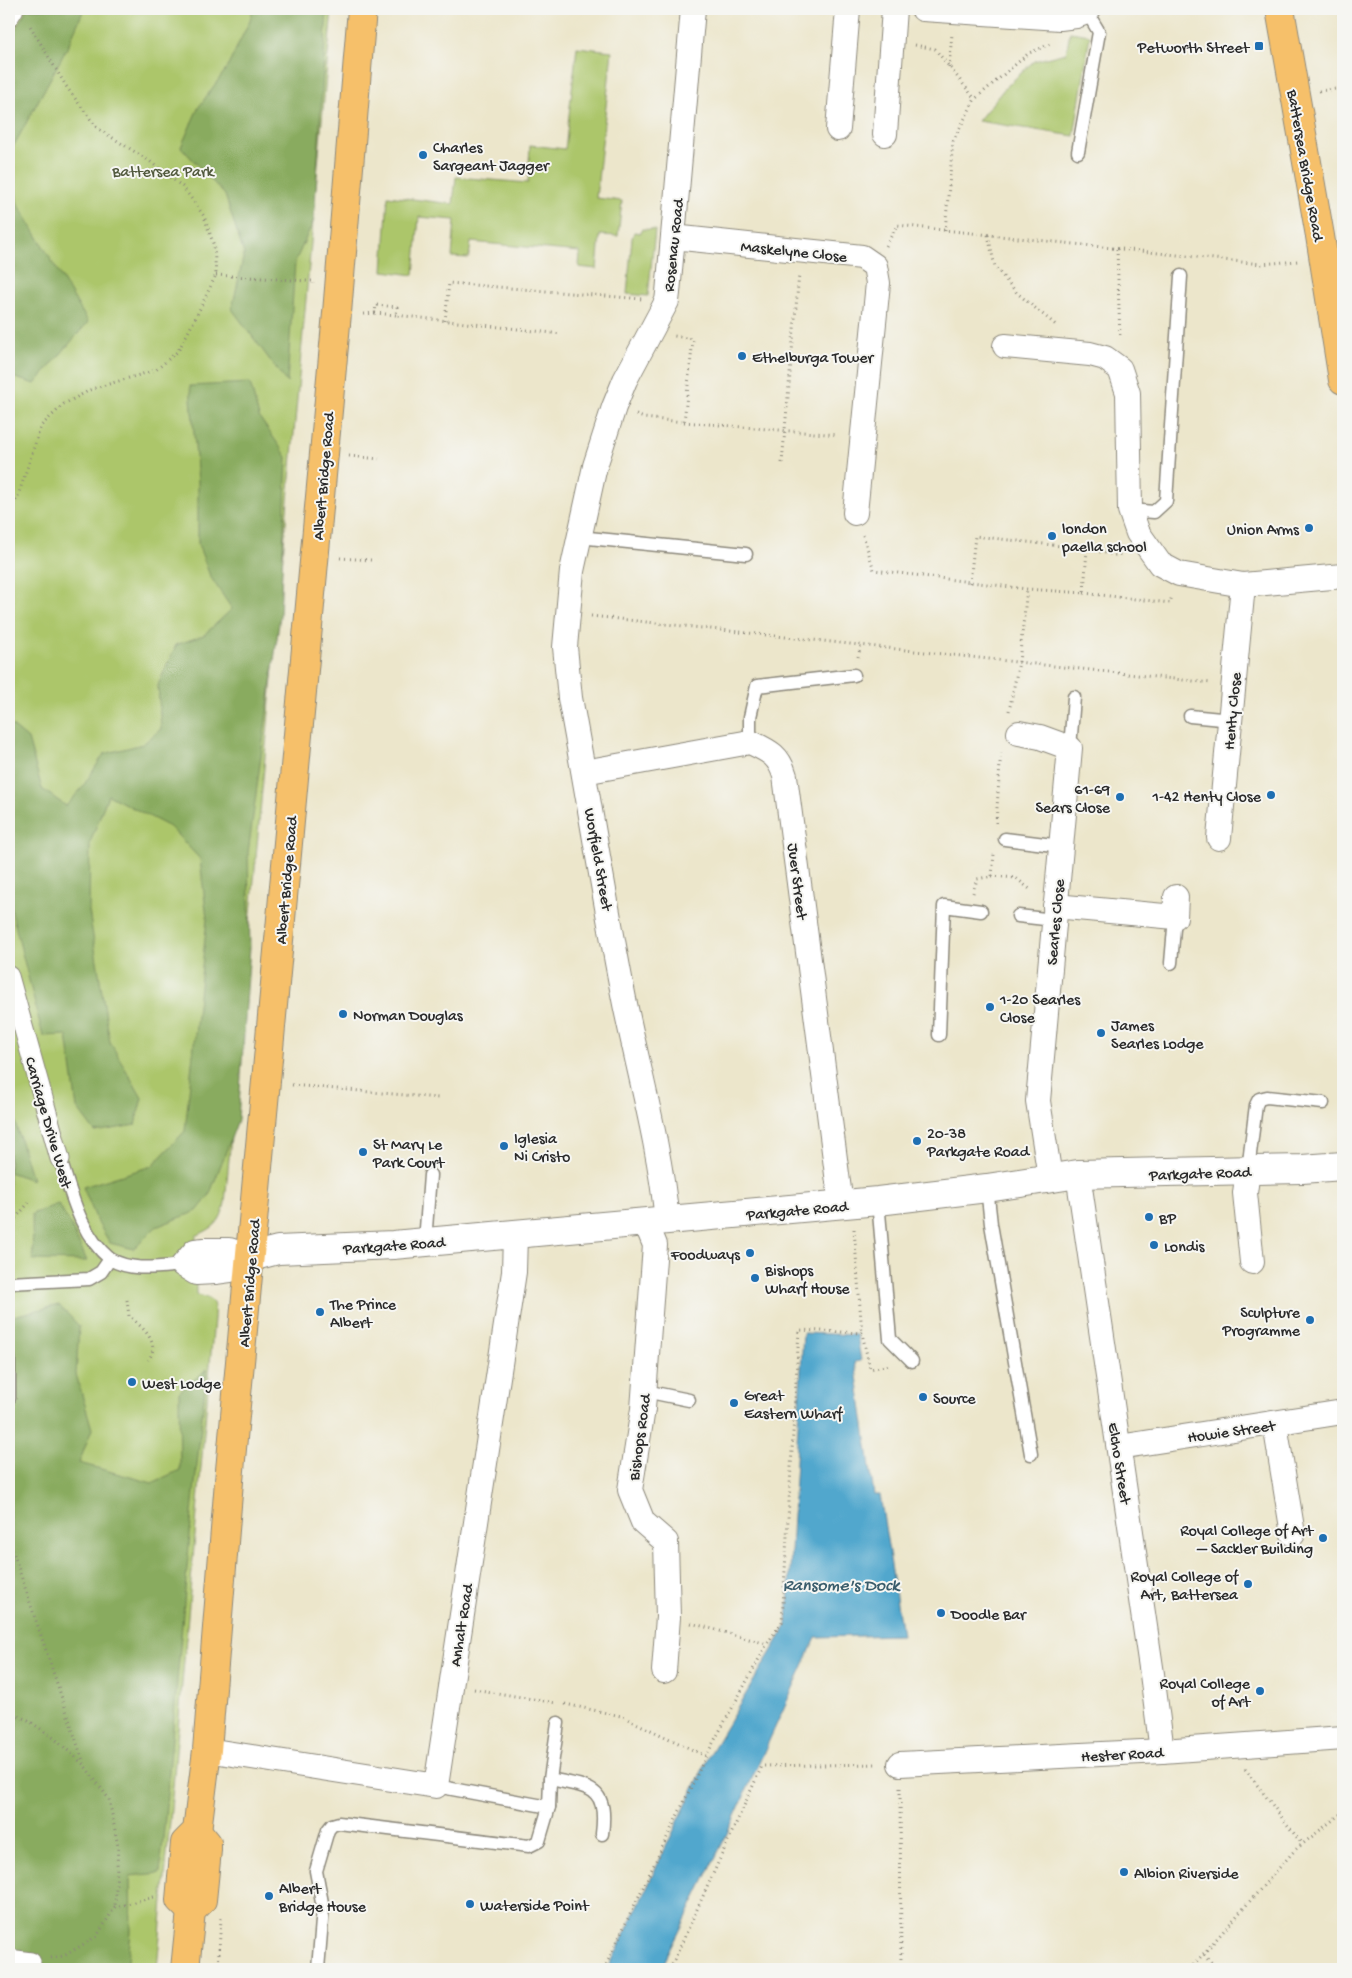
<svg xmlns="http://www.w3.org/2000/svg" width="1352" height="1978" viewBox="0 0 1352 1978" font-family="'Gochi Hand',sans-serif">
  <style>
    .green { fill: #acc66b; stroke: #6c784b }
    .forest { fill: #89ab5f; stroke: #5a6b45 }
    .water { fill: #51a7cd; stroke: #3e697c }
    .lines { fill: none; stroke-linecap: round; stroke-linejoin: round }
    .service-casing { stroke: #8c887b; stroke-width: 15 }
    .pedestrian-casing { stroke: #8c887b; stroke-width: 21 }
    .minor-casing { stroke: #8c887b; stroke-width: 26 }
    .tertiary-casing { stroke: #8c887b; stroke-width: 30 }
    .primary-casing { stroke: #8c887b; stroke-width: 30 }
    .trunk-casing { stroke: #8c887b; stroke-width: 30 }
    .path { stroke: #8c887b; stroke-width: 3; stroke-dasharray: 1 4; stroke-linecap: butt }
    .service { stroke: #fff; stroke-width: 12 }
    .pedestrian { stroke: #fff; stroke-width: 19 }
    .minor { stroke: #fff; stroke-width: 24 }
    .tertiary { stroke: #fff; stroke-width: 28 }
    .primary { stroke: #f6c06b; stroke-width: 28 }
    .trunk { stroke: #f6c06b; stroke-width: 28 }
    .poi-dot { fill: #1f6fb2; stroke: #f6f6f2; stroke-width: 2 }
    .labels { text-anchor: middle; stroke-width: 4; stroke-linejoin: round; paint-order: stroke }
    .poi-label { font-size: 16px; fill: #2b2b2b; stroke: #f6f6f2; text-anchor: start }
    .street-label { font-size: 16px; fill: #2b2b2b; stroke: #f6f6f2 }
    .park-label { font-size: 16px; fill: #525a3e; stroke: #f6f6f2 }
    .water-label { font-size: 18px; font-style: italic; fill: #3a5d6c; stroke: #f6f6f2 }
  </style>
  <rect width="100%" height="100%" fill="#f6f6f2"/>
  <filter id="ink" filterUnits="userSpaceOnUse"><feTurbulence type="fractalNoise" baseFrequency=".02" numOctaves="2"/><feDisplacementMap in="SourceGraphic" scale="10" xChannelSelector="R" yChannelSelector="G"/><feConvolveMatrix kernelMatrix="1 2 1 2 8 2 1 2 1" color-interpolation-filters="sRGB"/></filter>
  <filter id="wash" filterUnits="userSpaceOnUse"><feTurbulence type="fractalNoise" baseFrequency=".0096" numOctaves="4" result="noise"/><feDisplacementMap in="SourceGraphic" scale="20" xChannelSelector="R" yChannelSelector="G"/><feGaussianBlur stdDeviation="1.12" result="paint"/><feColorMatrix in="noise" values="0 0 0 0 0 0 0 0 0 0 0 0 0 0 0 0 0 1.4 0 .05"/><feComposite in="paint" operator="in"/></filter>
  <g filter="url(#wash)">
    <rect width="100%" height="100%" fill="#ece6cb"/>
    <!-- green -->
    <g class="green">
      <path d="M9,9H332L225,1203C220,1225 214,1227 196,1236V1295C214,1298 215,1301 214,1319L157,1969H9Z"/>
      <path d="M1070,32L1090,35L1074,136L978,121L1004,89L1034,61L1066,53Z"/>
      <path d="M577,47L612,51L596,198L622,201L618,236L600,235L597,269L579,267L580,252L471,242L469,258L452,257L455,220L419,217L414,275L383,271L388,196L453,204L456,177L528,183L530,145L565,149Z"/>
      <path d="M643,229L655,230L648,296L627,294L632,238L634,232L641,233Z"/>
    </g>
    <!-- forest -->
    <g class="forest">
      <path d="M27,9H84L67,48L12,149L17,202L88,322L35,384L9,376V41Z"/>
      <path d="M253,9H327L314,220L295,262L287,383L232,309L244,254L225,195L181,147L198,108L227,68L250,20Z"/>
      <path d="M250,383L259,417L287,457L280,616L248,853L250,947L238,1120L209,1196L197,1211L156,1227L134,1249L110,1243L98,1223L83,1187L152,1166L185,1131L207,919L200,859L170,827L108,795L90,843L89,911L110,1042L142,1098L135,1125L95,1132L77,1108L67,1035L43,1036L9,901V723L28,739L42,789L66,806L82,788L104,754L143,744L161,729L158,685L176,645L204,635L232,609L210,576L198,544V481L190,386Z"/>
      <path d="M9,1101L32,1180L9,1172Z"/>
      <path d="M58,1204L70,1224L87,1261L33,1260L32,1214Z"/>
      <path d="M59,1305L79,1326L76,1374L92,1429L79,1463L152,1483L180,1470L179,1392L207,1369L192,1512L160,1873L130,1876L131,1932L127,1969H22L9,1964V1317Z"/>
    </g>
    <!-- water -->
    <path class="water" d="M803,1333L857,1335L861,1361L855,1362L874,1495H880L902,1635L816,1637L725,1838L661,1969H608L710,1754L787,1625Z"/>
  </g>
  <g filter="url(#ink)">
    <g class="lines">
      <!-- service casing -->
      <g class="service-casing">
        <g id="service">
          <path d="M1078,152L1099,32L1087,12"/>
          <path d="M1130,510L1154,512L1166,501L1181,276"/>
          <path d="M579,537L746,554"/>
          <path d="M1190,716L1231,720"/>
          <path d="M750,742V717L757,686L854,675"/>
          <path d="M1070,748L1074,697"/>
          <path d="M1005,839L1061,846"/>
          <path d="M1018,916L1054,920"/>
          <path d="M1171,963L1175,917"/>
          <path d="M939,1035L944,906L981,911"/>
          <path d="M60,1159C72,1195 80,1234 110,1259"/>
          <path d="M1248,1170L1256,1105L1259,1099L1267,1097L1323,1103"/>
          <path d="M987,1188L991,1224L1031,1454"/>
          <path d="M878,1201L890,1339L912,1361"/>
          <path d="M425,1242L430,1175"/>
          <path d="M9,1283L89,1279L101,1272L110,1259C132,1272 158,1267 183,1265"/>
          <path d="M9,1355V1398"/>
          <path d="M645,1391L689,1400"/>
          <path d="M550,1779C591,1788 608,1786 602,1834"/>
          <path d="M436,1786L549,1807L550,1779L558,1723"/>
          <path d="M318,1969L323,1908L316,1871L328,1830L332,1825L339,1823L529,1846L539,1841L549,1807"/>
        </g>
      </g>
      <!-- pedestrian casing -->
      <g class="pedestrian-casing">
        <g id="pedestrian">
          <path d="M9,17L14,9"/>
          <path d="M9,976L60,1159"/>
          <path d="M9,1959L31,1962"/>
        </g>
      </g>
      <!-- minor casing -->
      <g class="minor-casing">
        <g id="minor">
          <path d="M923,9L1060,18L1076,16L1087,12L1089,9"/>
          <path d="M838,129L848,9"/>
          <path d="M885,134L894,9"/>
          <path d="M673,237L862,257L875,266L878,283L855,513"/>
          <path d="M1005,346L1090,354L1105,358L1120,369L1128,393L1130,510L1138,533L1160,564L1179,574L1243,585L1343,576"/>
          <path d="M1019,733L1040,737L1070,748L1038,1101L1050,1177"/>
          <path d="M584,772L750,742C769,751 779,755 785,776L841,1205"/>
          <path d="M1219,838L1243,585"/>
          <path d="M1055,906L1175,917L1176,897"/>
          <path d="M1248,1170L1245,1193L1252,1262"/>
          <path d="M1078,1174L1152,1674L1162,1751"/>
          <path d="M667,1221C660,1148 640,1076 625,1004C605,903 589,800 570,698L565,647L572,571L595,466L614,407L625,380L667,301L668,293L693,9"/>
          <path d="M646,1223L655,1245L643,1409L630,1490L643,1522L666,1542L668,1617L664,1671"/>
          <path d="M204,1250H229L251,1257L230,1270L215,1272L196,1273L183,1265L195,1251Z"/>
          <path d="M1275,1424L1293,1534"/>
          <path d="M1119,1447L1343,1412"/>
          <path d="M207,1750L436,1786L514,1272L515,1235"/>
          <path d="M900,1764L1162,1751L1343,1738"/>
        </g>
      </g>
      <!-- tertiary casing -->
      <g class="tertiary-casing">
        <path id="tertiary" d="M251,1257L278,1250L393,1245L878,1201L987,1188L1078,1174L1302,1169L1343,1166"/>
      </g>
      <!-- primary casing -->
      <g class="primary-casing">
        <g id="primary">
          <path d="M191,1911L180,1900L185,1843L197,1831L207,1750L229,1481L337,313L362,9"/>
          <path d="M185,1969L191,1911L202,1900L207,1850V1843L197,1831"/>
        </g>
      </g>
      <!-- trunk casing -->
      <g class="trunk-casing">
        <path id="trunk" d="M1280,9L1320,236L1343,380"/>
      </g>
      <!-- path -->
      <g class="path">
        <path d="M915,45L935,49L975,99"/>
        <path d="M949,67L952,34"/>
        <path d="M1319,91L1343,88"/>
        <path d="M945,231L953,141L975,99L1029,53L1053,43"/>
        <path d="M988,235L995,267L1017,293L1057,326"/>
        <path d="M886,246L897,225L1261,264L1298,261"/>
        <path d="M1117,249L1120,339"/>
        <path d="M216,275L307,281H313V284"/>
        <path d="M375,313L396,315"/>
        <path d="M364,314L375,313L376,305L397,307L396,315L561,334"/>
        <path d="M445,321L449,283L642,299"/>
        <path d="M636,415L644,418L684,422L693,339L674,336"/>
        <path d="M684,422L838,435"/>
        <path d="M349,456L379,459"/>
        <path d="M782,463L799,274"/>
        <path d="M9,514L18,496L41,426L64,404L92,389L156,370L178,351L194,321L216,275L214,246L204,216L183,187L148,160L97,128L66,86L29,24"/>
        <path d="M863,535L874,570L1027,589L1084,593L1087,549L1115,555L1123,554"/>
        <path d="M340,558L371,560"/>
        <path d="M970,583L975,536L1087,549"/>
        <path d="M1084,593L1170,603L1172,596"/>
        <path d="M591,616L1211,683"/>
        <path d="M858,657L861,645"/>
        <path d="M1009,711L1019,662L1027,589"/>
        <path d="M996,823L1001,749"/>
        <path d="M992,876L1016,878L1032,891"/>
        <path d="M973,893L977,879L992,876L994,854"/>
        <path d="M292,1085L438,1098"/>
        <path d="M9,1226L31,1200"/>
        <path d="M854,1229L862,1333"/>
        <path d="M127,1300L129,1316C142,1327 162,1343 148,1360"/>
        <path d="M9,1540L84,1764"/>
        <path d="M691,1623L767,1644"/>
        <path d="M474,1689L556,1703"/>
        <path d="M565,1704L621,1716L706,1756"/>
        <path d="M9,1713L28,1720L55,1739L84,1765L109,1799L118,1846L115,1907"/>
        <path d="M1245,1769L1302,1844"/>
        <path d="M900,1788L901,1969"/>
        <path d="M1204,1954L1217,1969"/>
        <path d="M51,1958L64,1956L97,1936L115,1907L154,1897"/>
        <path d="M218,1969L221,1918"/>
        <path d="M604,1969L706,1756L767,1644L782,1622L799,1330L862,1333L870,1369L890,1365"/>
        <path d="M670,1969L762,1766L878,1764"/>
        <path d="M1190,1969L1295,1850L1343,1812"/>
      </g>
      <!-- service -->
      <use href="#service" class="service"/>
      <!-- pedestrian -->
      <use href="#pedestrian" class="pedestrian"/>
      <!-- minor -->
      <use href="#minor" class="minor"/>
      <!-- tertiary -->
      <use href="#tertiary" class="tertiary"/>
      <!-- primary -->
      <use href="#primary" class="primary"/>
      <!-- trunk -->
      <use href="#trunk" class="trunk"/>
    </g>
  </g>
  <!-- markers -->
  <g class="poi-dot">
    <rect x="1254" y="41" width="10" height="10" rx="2.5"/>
    <circle cx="423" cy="155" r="5"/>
    <circle cx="742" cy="356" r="5"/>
    <circle cx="1309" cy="528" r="5"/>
    <circle cx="1052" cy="536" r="5"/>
    <circle cx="1271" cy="795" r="5"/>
    <circle cx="1120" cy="797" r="5"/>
    <circle cx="990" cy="1007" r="5"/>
    <circle cx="343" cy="1014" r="5"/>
    <circle cx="1101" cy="1033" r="5"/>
    <circle cx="917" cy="1141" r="5"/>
    <circle cx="504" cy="1146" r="5"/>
    <circle cx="363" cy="1152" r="5"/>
    <circle cx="1149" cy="1217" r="5"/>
    <circle cx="1154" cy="1245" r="5"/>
    <circle cx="750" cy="1253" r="5"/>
    <circle cx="755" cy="1278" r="5"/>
    <circle cx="320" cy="1312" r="5"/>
    <circle cx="1310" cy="1320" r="5"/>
    <circle cx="132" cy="1382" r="5"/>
    <circle cx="923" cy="1397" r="5"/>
    <circle cx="734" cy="1403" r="5"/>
    <circle cx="1323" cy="1538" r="5"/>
    <circle cx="1248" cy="1584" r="5"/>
    <circle cx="941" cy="1613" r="5"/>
    <circle cx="1260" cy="1691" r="5"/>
    <circle cx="1124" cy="1872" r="5"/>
    <circle cx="269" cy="1896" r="5"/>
    <circle cx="470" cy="1904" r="5"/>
  </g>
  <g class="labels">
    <!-- poi labels -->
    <g class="poi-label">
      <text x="1249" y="52" text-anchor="end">Petworth Street</text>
      <text x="433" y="152">Charles<tspan x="433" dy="18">Sargeant Jagger</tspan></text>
      <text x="752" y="362">Ethelburga Tower</text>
      <text x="1062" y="533">london<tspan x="1062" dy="18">paella school</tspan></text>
      <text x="1299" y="534" text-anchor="end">Union Arms</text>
      <text x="1110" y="794" text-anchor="end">61-69<tspan x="1110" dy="18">Sears Close</tspan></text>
      <text x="1261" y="801" text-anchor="end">1-42 Henty Close</text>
      <text x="1000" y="1004">1-20 Searles<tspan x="1000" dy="18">Close</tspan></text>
      <text x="353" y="1020">Norman Douglas</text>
      <text x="1111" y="1030">James<tspan x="1111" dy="18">Searles Lodge</tspan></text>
      <text x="927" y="1138">20-38<tspan x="927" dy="18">Parkgate Road</tspan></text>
      <text x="514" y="1143">Iglesia<tspan x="514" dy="18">Ni Cristo</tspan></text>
      <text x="373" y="1149">St Mary Le<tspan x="373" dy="18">Park Court</tspan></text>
      <text x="1159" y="1223">BP</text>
      <text x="1164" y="1251">Londis</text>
      <text x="740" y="1259" text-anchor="end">Foodways</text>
      <text x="765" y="1275">Bishops<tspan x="765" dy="18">Wharf House</tspan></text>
      <text x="330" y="1309">The Prince<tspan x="330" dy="18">Albert</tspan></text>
      <text x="1300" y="1317" text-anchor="end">Sculpture<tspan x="1300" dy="18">Programme</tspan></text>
      <text x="142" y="1388">West Lodge</text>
      <text x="744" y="1400">Great<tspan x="744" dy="18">Eastern Wharf</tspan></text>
      <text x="933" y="1403">Source</text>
      <text x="1313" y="1535" text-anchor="end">Royal College of Art<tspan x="1313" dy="18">– Sackler Building</tspan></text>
      <text x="1238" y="1581" text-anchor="end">Royal College of<tspan x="1238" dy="18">Art, Battersea</tspan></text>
      <text x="951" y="1619">Doodle Bar</text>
      <text x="1250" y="1688" text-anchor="end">Royal College<tspan x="1250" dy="18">of Art</tspan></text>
      <text x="1134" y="1878">Albion Riverside</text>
      <text x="279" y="1893">Albert<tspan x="279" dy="18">Bridge House</tspan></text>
      <text x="480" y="1910">Waterside Point</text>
    </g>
    <!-- street labels -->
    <g class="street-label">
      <text transform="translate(1307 165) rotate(80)" y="6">Battersea Bridge Road</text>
      <text transform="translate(672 245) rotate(-84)" y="6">Rosenau Road</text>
      <text transform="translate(794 250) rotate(6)" y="6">Maskelyne Close</text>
      <text transform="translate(322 476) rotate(-85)" y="6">Albert Bridge Road</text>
      <text transform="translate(1231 711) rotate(-85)" y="6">Henty Close</text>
      <text transform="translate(600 859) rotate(80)" y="6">Worfield Street</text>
      <text transform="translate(285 880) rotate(-85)" y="6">Albert Bridge Road</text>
      <text transform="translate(799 881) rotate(83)" y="6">Juer Street</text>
      <text transform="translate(1054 922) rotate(-85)" y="6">Searles Close</text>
      <text transform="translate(50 1122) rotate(74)" y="6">Carriage Drive West</text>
      <text transform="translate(1200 1172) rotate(-2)" y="6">Parkgate Road</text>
      <text transform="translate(797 1209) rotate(-5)" y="6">Parkgate Road</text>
      <text transform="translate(394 1244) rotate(-4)" y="6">Parkgate Road</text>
      <text transform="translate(248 1283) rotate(-85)" y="6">Albert Bridge Road</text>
      <text transform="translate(1231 1430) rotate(-8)" y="6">Howie Street</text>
      <text transform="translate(638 1437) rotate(-82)" y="6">Bishops Road</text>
      <text transform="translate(1121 1463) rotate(81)" y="6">Elcho Street</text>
      <text transform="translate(460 1625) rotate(-81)" y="6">Anhalt Road</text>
      <text transform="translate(1122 1753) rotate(-3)" y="6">Hester Road</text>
    </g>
    <!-- park labels -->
    <g class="park-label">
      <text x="163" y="176">Battersea Park</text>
    </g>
    <!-- water labels -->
    <g class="water-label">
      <text x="841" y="1590">Ransome's Dock</text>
    </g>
  </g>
  <!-- margin -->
  <rect width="1352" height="1978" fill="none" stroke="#f6f6f2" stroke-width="30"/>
</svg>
